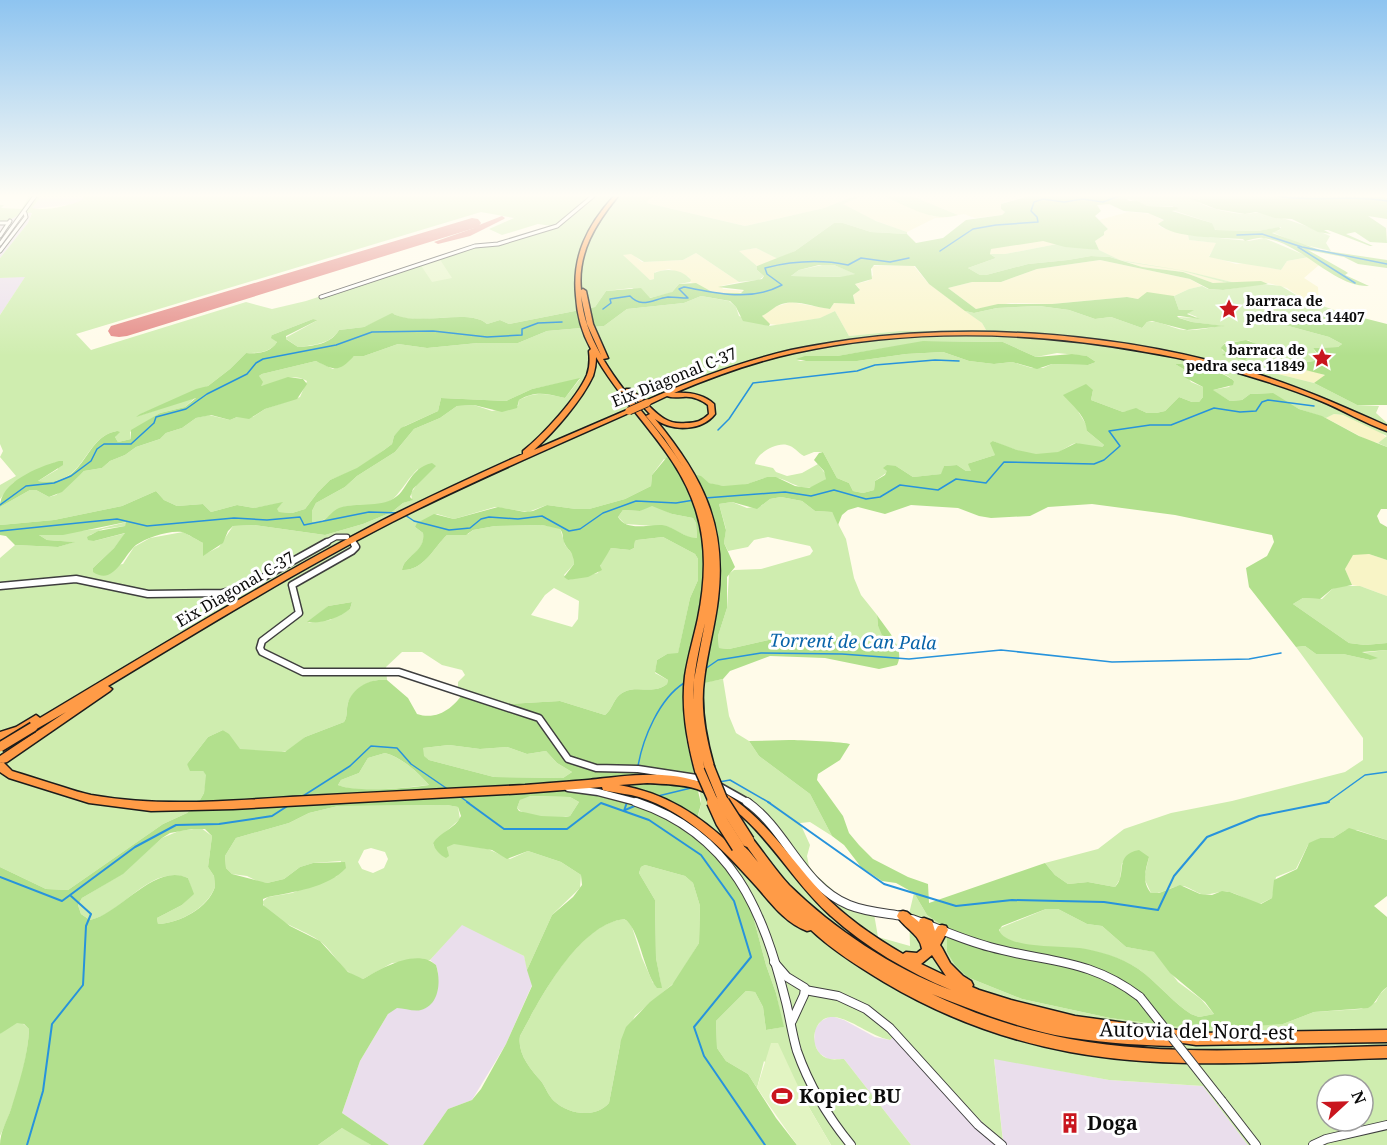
<svg xmlns="http://www.w3.org/2000/svg" width="1387" height="1145" viewBox="0 0 1387 1145" font-family="'Noto Serif',serif">
  <style>
    .industrial { fill: #eadeec }
    .farmland { fill: #f8f4c6 }
    .green { fill: #cfedaf; fill-rule: evenodd }
    .forest { fill: #b2e08d; fill-rule: evenodd }
    .pitch { fill: #e2f4c2 }
    .lines { fill: none; stroke-linecap: round; stroke-linejoin: round }
    .stream-far1 { stroke: #2793dc; stroke-width: 1.5 }
    .stream { stroke: #2793dc; stroke-width: 2 }
    .taxiway { fill: #e48884; fill-rule: evenodd }
    .runway { fill: #e48884; fill-rule: evenodd }
    .minor-far3-casing { stroke: #3e3e3e; stroke-width: 5 }
    .minor-far2-casing { stroke: #3e3e3e; stroke-width: 7 }
    .minor-far1-casing { stroke: #3e3e3e; stroke-width: 9 }
    .minor-casing { stroke: #3e3e3e; stroke-width: 10 }
    .highway-casing { stroke: #1c1c1c; stroke-width: 3 }
    .minor-far3 { stroke: #fff; stroke-width: 3 }
    .minor-far2 { stroke: #fff; stroke-width: 4.5 }
    .minor-far1 { stroke: #fff; stroke-width: 6 }
    .minor { stroke: #fff; stroke-width: 8 }
    .highway { fill: #ff9b47; fill-rule: evenodd }
    .minor-bridge-casing { stroke: #3e3e3e; stroke-width: 10; stroke-linecap: butt }
    .highway-bridge-far2-casing { stroke: #1c1c1c; stroke-width: 9; stroke-linecap: butt }
    .highway-bridge-far1-casing { stroke: #1c1c1c; stroke-width: 12; stroke-linecap: butt }
    .highway-bridge-casing { stroke: #1c1c1c; stroke-width: 15; stroke-linecap: butt }
    .minor-bridge { stroke: #fff; stroke-width: 8 }
    .highway-bridge-far2 { stroke: #ff9b47; stroke-width: 7 }
    .highway-bridge-far1 { stroke: #ff9b47; stroke-width: 9 }
    .highway-bridge { stroke: #ff9b47; stroke-width: 12 }
    .labels { text-anchor: middle; stroke-width: 6; stroke-linejoin: round; paint-order: stroke }
    .far-poi-label { font-size: 14px; font-weight: bold; fill: #0b0b0b; stroke: #fff; text-anchor: start }
    .street-label { font-size: 16px; fill: #0b0b0b; stroke: #fff }
    .water-label { font-size: 18px; font-style: italic; fill: #0863a9; stroke: #fff }
    .near-street-label { font-size: 20px; fill: #0b0b0b; stroke: #fff }
    .near-poi-label { font-size: 20px; font-weight: bold; fill: #0b0b0b; stroke: #fff; text-anchor: start }
  </style>
  <rect width="100%" height="100%" fill="#fffbe9"/>
  <!-- industrial -->
  <g class="industrial">
    <path d="M41,196H82L85,199L74,204L31,209Z"/>
    <path d="M20,212H32L28,223L0,258V222H6Z"/>
    <path d="M26,276L0,315V278Z"/>
    <path d="M462,924L524,956L532,985L506,1044L472,1100L448,1109L423,1145H389L342,1113L360,1061L388,1014L392,1009L437,993L438,972L436,965L430,960Z"/>
    <path d="M831,1016L844,1020L875,1037L890,1040L898,1031L955,1096L1003,1141L994,1058L1109,1080L1203,1086L1248,1145H911L844,1059H828L819,1053L814,1043L815,1029L821,1021Z"/>
  </g>
  <!-- farmland -->
  <g class="farmland">
    <path d="M656,196H855L824,208L745,226L647,203L648,199Z"/>
    <path d="M862,196H884L932,216L948,218H935L907,232L901,230L874,220L842,204Z"/>
    <path d="M912,196H1029L1002,203L1001,209L1005,212L1002,215L975,218L964,214L958,215Z"/>
    <path d="M1128,212L1151,214L1164,221L1158,225L1163,228L1188,235L1189,240L1217,243L1209,256L1236,264L1246,263L1281,270L1287,261L1309,257L1319,265L1304,278L1318,287L1319,303L1303,299L1287,288L1268,283H1236L1184,271L1227,283H1213L1183,272L1142,267L1127,262L1165,267L1119,260L1099,250L1095,241L1104,235V232L1108,229L1099,220Z"/>
    <path d="M1035,241H1049L1057,244L1005,254H990L991,249L996,247Z"/>
    <path d="M756,248L778,259L757,266L738,251Z"/>
    <path d="M631,253L642,262L683,260L696,253L739,282L721,286L723,289L745,291L734,294L711,293L699,285L690,282L689,277L669,269L655,272L654,279L650,280L622,255Z"/>
    <path d="M1100,260L1190,279L1202,286L1189,289L1174,296L1138,299L1127,297L1052,304L1011,303L976,309L948,288L972,282H1001L1037,269Z"/>
    <path d="M913,265L928,283L982,323L986,330L900,331L849,336L835,311L821,318L777,325L770,324L762,318V316L774,307L791,302L830,309L834,303L855,304L853,294L859,288L855,284L868,281L873,275L872,266Z"/>
    <path d="M1275,365L1311,370L1326,376L1314,383L1270,372L1268,367Z"/>
    <path d="M1334,414L1343,415L1379,431L1386,437L1378,443L1369,441L1326,418Z"/>
    <path d="M1355,554H1369L1387,560V596L1363,587L1352,585L1345,569L1351,556Z"/>
  </g>
  <!-- green -->
  <g class="green">
    <path d="M29,196H41L32,208C47,211 70,206 84,199L82,196H656L649,199L647,203L745,226L824,208L855,196H862L843,204L876,221L907,232V234L871,232L843,223H834L795,251L778,259L756,248L739,251L757,266V270L764,276L759,280L739,282L696,253L683,260L644,262L631,254L623,255L650,280L654,279V273C666,268 682,269 691,280L690,282L679,284L671,293L649,298L632,288L606,291L595,307L509,324L500,320L487,324C470,307 414,328 394,314L364,327L339,330C331,344 314,345 298,347L285,338L318,320L313,319L272,335L277,342C270,353 258,353 246,353L230,369L208,386L143,413L138,416L196,397L185,407L160,413L130,432L131,439L118,442L115,437L117,431C82,437 86,489 38,481L58,469L56,462L13,483L0,499V485L16,476L0,457L3,451L0,444V315L25,277L0,278V258L28,223L32,213C17,211 12,223 0,222V205H4L1,208L22,209ZM481,212L514,218L489,229L502,235L538,224L552,226L493,244L476,245L306,301L272,309L246,302L91,350L76,334Z"/>
    <path d="M884,196H912L958,215C933,223 907,206 884,196Z"/>
    <path d="M1124,196H1199L1201,199L1197,200L1202,202H1198C1210,209 1230,213 1244,214C1250,214 1253,212 1259,213C1284,217 1307,226 1330,236L1326,243L1331,251L1297,243L1272,232L1280,230L1281,227L1258,231L1216,230L1213,229L1212,223L1172,210L1173,206H1147L1123,197Z"/>
    <path d="M1188,235L1249,241L1264,238L1309,257L1287,261L1281,270C1256,265 1233,263 1209,257L1216,243L1189,240Z"/>
    <path d="M1057,244L1099,250L1120,260L1186,271L1236,283H1227L1179,270L1127,262L1110,257L1091,256L1068,260L1028,264L986,275H980L968,268L996,258L990,254H1005Z"/>
    <path d="M822,265H834L856,274L843,277L791,276L799,270Z"/>
    <path d="M1262,284L1281,286L1303,299L1337,311H1333L1336,314L1335,315L1311,318L1271,311L1267,314L1270,321L1329,337L1342,344L1338,347L1313,348L1317,354L1314,361L1268,367L1270,372L1314,383L1357,405L1379,406L1376,413L1387,423V447L1378,443L1387,436L1343,415L1334,414L1326,418L1299,409L1270,393L1250,394L1242,400L1230,401L1212,390L1229,387L1234,381C1221,368 1193,365 1175,364L1190,373L1186,375L1191,382L1203,387V397L1199,402H1192L1179,397L1165,411L1156,413H1147L1138,409L1123,412L1091,400L1093,390L1076,408L1087,426V431L1104,445L1102,447L1092,448L1076,443C1069,445 1065,449 1059,452C1038,460 1012,449 993,441L995,455L970,463L971,471H966L957,465L944,466L942,474L913,477L896,466L875,481L874,490L863,493L853,491L849,483L837,478L823,452H814L804,456C798,453 794,446 787,445C776,442 756,454 755,464L773,468L776,472L787,476L802,473L818,464L827,476L826,479C804,498 795,481 774,477C764,476 756,482 747,484C735,487 721,487 709,483C704,482 702,477 698,476C684,470 677,468 664,459L652,475L651,486L625,499L589,509H576L547,505L528,512L495,507L454,519L437,514L415,527L423,533C427,552 404,555 402,570C424,571 434,547 447,535L468,534L473,530L495,526L542,525L560,528L565,545L573,555L574,564L564,575L568,580L598,573L602,560L611,548L630,550L634,548L635,541L637,540L663,537L695,554L698,559V580L690,598L678,654H667L657,660L655,673L668,680L667,684C654,695 638,685 624,692C613,697 614,708 605,715L560,701L507,704L480,697L458,687V682L465,675L462,670L442,665L422,652H402L386,667L387,680C371,678 354,688 348,703C346,710 348,716 344,722L305,737L289,751C282,753 246,753 239,749C232,744 231,735 223,730L208,737L187,764L194,771H203L207,775L204,793L200,800L187,813L163,824L68,890L46,889L0,867V558L15,545L58,547L74,542L47,540L39,535L98,529L127,522L125,526L103,529L90,535L94,541L126,533L114,548L93,568L123,564L134,547L150,538L183,532L203,543V555L219,547L233,526L254,525L325,535L363,524L392,512L403,503L412,500L411,493L416,486L418,469C409,477 403,489 394,498C382,509 358,503 344,507C332,511 325,524 312,522V511L316,503L345,487L357,476L395,452L414,429L440,418L457,406L474,405L492,411L518,406L519,400C537,391 547,394 565,398L580,379L532,389L506,401L441,398L438,411L405,426L394,436L392,444L384,450L357,469L330,480L318,492L305,509L292,513L279,512L276,509L282,503L254,508L237,505L211,512L203,504L177,506L164,500L156,491L122,506L54,520L0,525V507L30,490H36L49,497L56,495L84,471L102,468L110,461L125,455L136,447L160,439L166,433L182,428L196,418L209,415L230,420L237,417H253L265,409L300,397L307,381C290,371 277,384 261,386L259,376L262,374L316,361L333,369L354,356H364L398,344L427,348L478,343H518L547,331L604,326L627,309L684,303L701,296L729,301L736,307L739,316L769,326L820,318L835,311L849,336L900,331L986,330L982,323L965,311L974,313L997,308L1039,306L1069,310L1095,319L1111,317L1142,328L1147,322C1160,320 1171,328 1184,330C1197,331 1210,327 1223,326L1192,322L1177,317L1196,318L1197,317L1187,313L1193,310H1179L1174,296L1189,289L1202,286L1208,289L1223,290ZM1248,340L1256,344L1249,349V356L1224,355L1226,353L1222,350L1223,345L1225,343ZM929,341L1003,342L1036,357L1057,353L1087,356L1096,362L1088,365L1052,364L1043,368H1032L1012,362L994,364L969,361L943,352L906,354L857,361H797L813,356H837ZM554,588L579,601L578,619L572,627L531,615L545,595ZM352,602L350,609L330,620L308,623L328,606Z"/>
    <path d="M781,497L802,501L815,511L832,512L846,539L854,578L861,595L877,615L878,626L885,639L886,649H877L860,639L838,637L810,643L786,636L729,649L719,648L718,636L727,608L729,574L734,570L761,569L810,555L813,551L810,546L768,537L754,540L748,547L728,551L724,543L726,529L719,504L732,502L747,508L761,506L770,499Z"/>
    <path d="M648,506H656L672,514L693,518L696,523L697,538H690L669,527L625,524L618,517L623,510L640,511Z"/>
    <path d="M1340,586H1360L1387,596V643L1365,645L1349,643L1293,604L1303,598L1322,599L1332,589Z"/>
    <path d="M1305,646L1316,654H1343L1370,660L1361,653L1387,650V840L1357,830H1346L1333,838H1320L1308,845L1296,869L1276,877L1272,898L1260,904C1249,902 1240,894 1229,892C1219,890 1211,896 1201,894C1195,892 1189,887 1183,886C1171,885 1162,895 1151,893L1144,878L1149,857L1122,863L1120,879L1115,887L1088,882L1068,884L1055,875L1045,863L1098,849L1124,829L1171,813L1232,801L1345,772L1363,760V738L1296,647Z"/>
    <path d="M723,679L729,716L736,733L749,741L759,756L810,794L832,836L810,822L800,823L810,845L807,856L809,866L816,875L843,899L873,908L878,937L910,946L909,914L914,893L927,915L947,929V952L967,977L1022,999L1110,1018L1186,1028L1283,1024L1314,1012L1361,1009L1376,1002L1380,994L1387,987V1145H1248L1203,1086L1109,1080L994,1059L1003,1142L955,1096L899,1031L890,1040C870,1036 852,1019 834,1017C810,1015 807,1055 830,1059C834,1060 840,1059 844,1059L911,1145H831L804,1099L764,1061L757,1088L748,1074L726,1061L717,1048L716,1021L746,991L755,992L763,1007L766,1030L783,1027L776,993L766,965L749,901L697,819C699,813 701,807 701,801C698,768 669,714 696,687C703,681 715,681 723,679ZM1327,1085H1363V1121H1327Z"/>
    <path d="M449,745L480,749L507,747L527,754L546,751L557,763L572,772L563,778L494,777L429,760L423,756V748Z"/>
    <path d="M385,753C401,757 419,773 429,785C408,787 357,794 338,785L341,780L359,773L368,758Z"/>
    <path d="M527,796L570,797L579,802L570,816C556,819 527,818 517,808L520,800Z"/>
    <path d="M447,805L458,807L460,819L433,843L434,846L448,856L447,846L454,843L488,849L510,859L528,851L561,862L581,875L580,888L552,915L527,970L524,956L462,925L430,960L392,963L363,979C343,975 335,953 321,942C306,930 270,921 262,902L268,897L292,893L337,876L341,861L313,863L300,867L284,879L267,883L259,882L247,876L232,874L226,868L225,856L236,838L289,823L309,813L338,806ZM371,848L385,852L388,859L384,868L373,873L362,869L358,862L364,850Z"/>
    <path d="M201,828L212,836L208,867L214,876L215,887C207,908 180,923 158,924L157,918L182,905L193,894L188,878C150,863 124,913 90,920L81,914L78,905L82,898L122,874L162,838L179,831Z"/>
    <path d="M645,865L685,876L693,883L700,906L699,943L675,982L635,1016L620,1045L609,1103C595,1119 568,1114 554,1101C548,1095 546,1088 541,1081C530,1069 517,1053 520,1036C540,999 578,924 624,919L631,924L642,958L653,983L661,984L656,958L655,900L639,873L641,867Z"/>
    <path d="M1046,909H1058L1087,924L1102,926L1126,947L1155,952L1178,982L1201,999L1214,1014L1199,1017L1191,1014C1174,1003 1161,987 1146,975C1130,961 1108,954 1088,950C1065,945 1015,951 999,933L1000,928Z"/>
    <path d="M21,1022L29,1029C27,1065 15,1104 0,1136V1034L12,1024Z"/>
    <path d="M342,1128L346,1129L371,1145H318Z"/>
  </g>
  <!-- forest -->
  <g class="forest">
    <path d="M1029,196H1124L1129,201H1137L1147,206L1177,207L1178,209L1172,211L1212,223L1215,230L1258,231L1279,227L1281,229L1272,233L1320,250L1387,260V268L1358,264L1344,257L1308,250L1345,271L1348,273L1345,275L1369,286C1332,287 1302,242 1263,238C1257,237 1251,240 1245,241L1243,239C1219,237 1175,239 1158,224L1164,220L1148,213L1124,211L1109,204L1097,205L1101,211L1095,216L1108,229L1104,232V235L1095,241L1099,250L1065,247L1043,241L991,249L990,254L996,258L968,268L980,275H986L1028,264L1068,260L1091,256L1110,257L1142,267L1183,272L1213,283L1261,281L1268,284L1223,290L1209,289L1190,279L1100,260L1037,269L1001,282H972L948,288L976,309L998,304H1052L1127,297L1138,299L1147,292L1174,296L1179,310H1194L1187,314L1200,319L1180,316H1177L1179,318L1192,322L1225,326L1187,330L1152,321L1147,322L1142,328L1111,317L1095,319L1069,310L1039,306L997,308L974,313L965,311L929,284L915,266L874,265L871,269L872,279L855,284L860,290L853,295L855,304L834,303L830,309C812,307 790,296 774,308C770,311 767,313 762,316L770,324L769,326L743,321L736,307L730,301L701,296L684,303L627,309L604,326L547,331L518,343H478L427,348L398,344L364,356H354C339,372 335,371 316,361L262,374L259,376L263,382L261,386L288,377L303,379L307,384L297,399L265,409L249,419L237,417L230,420L211,415L196,418L182,428L166,433L160,439L136,447L125,455L110,461L102,468L84,471L62,492L49,497L36,490H30L0,507C0,482 38,467 59,461H63V465L38,481C87,489 82,437 117,431L120,432L115,437L118,442L131,439V430L160,413L185,407L196,398L136,417L140,414L196,389L208,386L230,369L246,353C258,354 270,353 277,342L271,338L272,335L313,319L318,320L286,336V339L298,347C314,346 331,344 339,330L364,327L392,313C415,328 470,307 487,324L500,320L509,324L595,307L606,291L641,288L650,298L672,292L679,284L696,283L714,293H741L744,290L718,287L762,279L764,276L757,270V266L795,251L834,223H843L871,232L907,234L916,243L943,238L966,220L1002,215L1005,212L1001,209V204ZM819,265H834L855,274L840,277L791,276L799,270Z"/>
    <path d="M1183,196L1200,200L1199,196L1383,197L1387,198V219L1368,216L1386,228L1387,243L1370,242L1355,232L1346,234L1373,246H1370L1328,230H1324L1331,234L1318,232L1292,219L1275,218L1256,212L1245,214L1216,209Z"/>
    <path d="M1274,311L1311,318L1336,315L1333,311H1336L1387,324V405H1357L1314,383L1325,375L1286,365L1314,361L1317,353L1313,348L1338,347L1342,344L1329,337L1270,321L1267,314Z"/>
    <path d="M1246,340L1257,344L1249,349V356L1245,360L1222,355L1226,353L1221,348L1224,344Z"/>
    <path d="M923,341L1003,342L1036,357L1072,354L1087,356L1096,362L1088,365L1052,364L1037,369L1012,362L994,364L969,361L943,352L906,354L857,361H806L796,359L805,356H837Z"/>
    <path d="M1175,364C1189,363 1224,371 1234,381L1233,385L1213,390L1230,401L1242,400L1250,394L1273,393L1299,409L1322,416L1359,436L1387,447V509H1381L1377,516L1380,523L1387,527V560L1369,554L1353,555L1345,569L1352,585L1332,589L1320,599L1303,598L1293,604L1349,643L1365,645L1387,643V650L1362,652L1378,658L1370,660L1343,654H1316L1305,646L1296,647L1249,587L1246,568L1267,556L1274,542L1272,535L1175,515L1092,504L1048,507L1030,516L991,518L979,516L958,508L911,505L885,514L858,507L848,510L842,515L838,525L832,512L815,511L802,501L781,497L770,499L757,509L732,502L719,504L726,530L724,543L735,567L727,577V608L718,636L719,648L729,649L786,636L810,643L832,636L846,640L860,639L877,649H884L886,644L878,626L877,615C886,629 906,648 897,665L879,669L825,658L770,656L730,671L723,679L704,683L696,687L685,707L686,738L701,804L697,819L749,901L766,965L776,993L784,1027L766,1030L763,1007L755,992L746,991L716,1021L717,1048L726,1061L748,1074L776,1118L797,1145H423L448,1109L472,1100L481,1089L506,1044L532,986L527,970L552,915L573,897L582,885L581,875L561,862L528,851L507,859L492,850L454,844L447,847L449,856L446,858C440,855 435,850 433,843C440,832 455,829 461,816L458,807L447,805L338,806L309,813L289,823L236,838L225,856L226,868L232,874L267,883L284,879L300,867L313,863L345,862L346,868C328,888 292,892 268,897L263,899V905L290,926L320,941L348,972L363,979C380,969 417,947 436,965C441,980 440,1005 421,1010C414,1012 404,1008 397,1008L388,1014L360,1061L342,1113L389,1145H371L342,1128L318,1145H0C0,1132 7,1121 11,1109C19,1084 28,1055 29,1029L24,1024L17,1023L0,1034V867L46,889L68,890L163,824L187,813L200,800L204,793L206,775L203,771H190L187,764L208,737L223,730L229,734L240,749L285,752L305,737L344,722C348,716 346,710 348,703C353,687 371,678 387,680L408,698L417,714C438,721 455,707 465,690L480,697L507,704L560,701L605,715C614,708 613,697 624,692C638,685 654,695 667,684L668,680L655,672L657,660L667,654L678,653L690,598L698,580V559L695,554L663,537L637,540L635,541L634,548L630,550L611,548L600,566L602,570L588,577L568,580L564,577L574,564C573,549 568,552 564,542C562,537 564,534 560,529L542,525L495,526L473,530L466,535H447C434,547 424,571 402,570C404,555 426,552 423,533L415,527L417,523L434,514L454,519L498,507L525,512L533,511L547,505L576,509H589L625,499L651,486L652,475L667,457L683,472L701,476L709,483L724,486L747,484L767,477H776L795,486L809,488L826,479L824,471L814,460L819,453L823,452L837,478L849,483L853,491L863,493L874,490L875,481L885,475L887,471L883,468L887,465L896,466L913,477L941,474L944,466L957,465L966,471H971L968,464L970,463L995,455L990,443L993,441L1017,450L1036,454L1058,452L1076,443L1102,447L1104,445L1087,431C1086,416 1072,405 1063,395L1086,384L1093,390L1091,400L1123,412L1136,408L1147,413H1156L1165,411L1179,397L1192,402H1199L1203,397V387L1184,377L1190,373ZM652,506L672,514L693,518L696,523L697,538C686,539 675,527 662,525C648,524 627,532 618,517L623,510L640,511ZM449,745L480,749L507,747L527,754L546,751L557,763L572,772L563,778L494,777L429,760L424,756L423,748ZM385,753C401,757 418,772 429,785C409,788 355,793 338,785L341,780L359,773L368,758ZM530,796L570,797L579,802L570,816L566,817L541,816L519,811L517,808L520,800ZM192,829H205L212,836L208,867L214,876L215,887C208,908 180,923 158,924L157,918L182,905L194,894L188,878C155,862 121,913 90,920L81,914L78,905L82,898L123,874L162,838L170,833ZM645,865L685,876L693,883L700,906L699,943L672,985L650,1002L626,1027L621,1040L609,1103C595,1119 568,1114 554,1101C548,1095 546,1088 541,1081C530,1069 517,1053 520,1036C540,999 578,925 624,919C639,926 643,971 657,988H662L656,958L655,900L639,873L641,867Z"/>
    <path d="M580,378L565,398C547,394 536,390 519,400L517,408L502,412L474,405L457,406L440,418L414,429L395,452L357,476L345,487L316,503L312,511V522C326,525 329,512 339,508C351,503 376,507 391,500C409,492 407,469 432,463L436,466L413,489L410,497L413,500L403,503L392,512L363,524L325,535L254,525L233,526L228,531L223,543L203,556V543C197,540 188,534 182,532C169,530 146,538 136,545C123,556 114,586 93,572V568L114,548L125,533L94,541L88,540L87,537L98,531L125,526L126,522L63,535H39L47,540L75,542L58,547L15,545L6,536L0,535V525L54,520L122,506L156,491L164,500L177,506L203,504L211,512L237,505L254,508L283,502L277,509L279,512L292,513L305,509L318,492L330,480L357,468L384,450L392,444L394,436L401,428L438,411L441,398L506,401L532,389Z"/>
    <path d="M352,602L350,609C339,618 321,624 307,622L328,606Z"/>
    <path d="M789,740C798,740 846,742 850,744L840,760L818,774L817,780L843,816L849,833L859,845L873,859L908,877L928,884L929,903L1045,863L1055,875L1068,884L1088,882L1115,887C1128,874 1113,855 1139,850L1149,857C1146,869 1141,881 1151,893H1159L1180,885L1200,894L1212,895L1222,891L1230,892L1261,904L1272,898L1274,880L1297,869L1309,843L1320,838H1333L1349,828L1387,840V896L1374,906L1387,917V987C1378,993 1377,1003 1368,1008L1314,1012L1283,1024L1240,1027L1186,1028L1110,1018L1022,999L967,977L955,965L947,952V929L927,915L914,893L896,883L882,881L861,867L844,845L832,836L810,794L759,756L749,741ZM1046,909H1058L1087,924L1102,926L1126,947L1154,952L1170,973L1205,1002L1214,1014L1199,1017L1191,1014C1174,1003 1161,987 1145,974C1128,960 1107,953 1086,949C1066,945 1006,950 999,930L1002,926Z"/>
  </g>
  <!-- pitch -->
  <g class="pitch">
    <path d="M439,258L452,278L432,282L420,264Z"/>
    <path d="M771,1043H778L804,1099L831,1145H797L757,1088Z"/>
  </g>
  <g class="lines">
    <!-- stream-far1 -->
    <g class="stream-far1">
      <path d="M1278,196C1314,203 1351,194 1387,201"/>
      <path d="M1237,235L1262,234L1302,247L1387,264"/>
      <path d="M1298,247L1355,283"/>
      <path d="M940,251L973,229L996,225L1038,222L1037,217L1031,211L1034,202L1043,199L1064,202L1083,199L1103,202L1119,196"/>
      <path d="M603,309L611,303L610,299L630,296C642,309 653,299 668,297C674,297 681,298 688,298L679,289L684,287C717,293 750,302 782,285L767,274L765,268C793,261 819,259 848,265L861,258L890,262L909,258"/>
      <path d="M718,430L729,419L753,383L857,371L875,365L935,360L959,361"/>
      <path d="M705,498L785,492L811,496L834,490L866,499L880,497L900,485L938,490L956,479L986,483L1004,462L1094,464L1104,460L1120,446L1109,431L1150,425H1171L1214,408L1240,412L1256,411L1262,402L1268,400L1314,406"/>
      <path d="M0,505L26,486L54,483L71,476L91,461L97,449L104,444H131L154,423L156,417L186,409L207,394L247,374L256,363L263,359L336,345L372,332L433,331L487,337L522,335V329L538,323L562,322"/>
      <path d="M405,515L414,521L449,530L470,528L481,519L489,517L518,519L542,516L569,531L580,529L603,513L636,501L676,503L694,500"/>
      <path d="M0,531L117,519L147,526L234,518L267,520L300,517L304,525L369,512L401,513"/>
      <path d="M705,669L718,660L761,653L842,654L909,659L1001,650L1112,662L1249,659L1281,653"/>
      <path d="M638,766C643,738 659,699 684,683"/>
      <path d="M719,782L730,780L770,803"/>
      <path d="M458,795L469,803"/>
      <path d="M303,796L350,766L371,746L397,748L411,764L449,790"/>
      <path d="M658,796L691,788"/>
      <path d="M1326,803L1365,775L1387,772"/>
    </g>
    <!-- stream -->
    <g class="stream">
      <path d="M467,802L504,829H567L601,803L649,820L701,855L734,901L751,957L694,1027L704,1056L765,1145"/>
      <path d="M768,802L884,884L956,906L1012,900L1104,902L1158,910L1174,876L1207,837L1259,816L1329,802"/>
      <path d="M625,810L637,805"/>
      <path d="M624,811L627,802"/>
      <path d="M0,877L62,901L135,847L176,825L219,824L272,816L289,805"/>
      <path d="M27,1145L43,1091L52,1024L83,985L86,926L91,914L71,896"/>
    </g>
    <!-- taxiway -->
    <path class="taxiway" d="M502,216L505,218L504,219L470,236L438,244L434,242L474,228L466,225V223L479,225Z"/>
    <!-- runway -->
    <path class="runway" d="M472,218L478,219L481,223L478,227L127,336L119,337L111,336L108,331L111,326Z"/>
    <!-- minor-far3 casing -->
    <g class="minor-far3-casing">
      <g id="minor-far3">
        <path d="M0,223H9"/>
        <path d="M0,236L10,221"/>
        <path d="M0,244L35,196"/>
        <path d="M0,251L26,217L25,213"/>
        <path d="M321,297L475,246L498,244L557,226L593,196"/>
      </g>
    </g>
    <!-- minor-far2 casing -->
    <g class="minor-far2-casing">
      <path id="minor-far2" d="M325,543L336,537H347"/>
    </g>
    <!-- minor-far1 casing -->
    <g class="minor-far1-casing">
      <g id="minor-far1">
        <path d="M354,544L356,547L352,551L292,585L299,613L262,641L260,648L262,652L303,672H399L539,718L568,759L596,768L638,769L703,779"/>
        <path d="M0,586L76,579L148,594L222,593L248,586L327,542"/>
        <path d="M717,785L749,803"/>
        <path d="M568,788L598,792L640,803"/>
      </g>
    </g>
    <!-- minor casing -->
    <g class="minor-casing">
      <g id="minor">
        <path d="M636,802C732,834 763,910 786,1002C790,1018 792,1034 797,1051C809,1085 828,1117 851,1145"/>
        <path d="M747,802C787,830 802,886 849,905C866,912 885,913 903,916"/>
        <path d="M912,919C938,928 963,940 990,947C1048,963 1089,958 1140,997"/>
        <path d="M774,962L787,977L805,988L804,995L792,1021"/>
        <path d="M805,990L838,996L866,1009L890,1028L978,1125L1002,1145"/>
        <path d="M1222,1101L1256,1145"/>
        <path d="M1313,1145L1326,1139L1387,1125"/>
      </g>
    </g>
    <!-- highway casing -->
    <g class="highway-casing">
      <g id="highway">
        <path d="M614,196H618C596,223 577,253 581,290L583,289L586,291L593,324L608,358L603,359C616,381 632,400 648,419C661,435 673,451 684,468L664,438L646,416L650,414L634,397L626,391V389H630L645,401C692,380 740,362 791,350C810,346 829,343 849,340C981,322 1129,334 1257,374C1302,388 1344,407 1387,426V431C1364,423 1343,410 1321,401C1299,392 1275,384 1252,377C1218,366 1182,358 1146,352C1031,331 909,328 794,353C753,362 712,377 674,393C689,392 703,394 714,404L715,414C702,431 672,432 655,419C702,476 727,524 718,599C715,626 707,653 704,680C700,709 706,738 714,766L713,769L709,770L705,769L703,761L705,771L704,774L700,775L696,774L695,771C687,740 681,708 685,676C688,656 694,637 698,618C705,584 707,547 697,514C680,452 626,411 596,357C596,363 595,370 593,376C582,400 554,432 534,450L627,410H631V412C551,448 470,482 392,522C295,572 202,629 108,686L112,689L110,691L7,762L3,763L0,762V756L66,712L33,731L29,728L22,733L0,740V732L16,727L36,715L40,718C154,650 266,581 383,520C429,497 476,475 523,454V451C543,435 577,398 587,375C590,367 590,359 589,351L591,349C582,333 577,315 576,296C572,256 587,226 614,196ZM581,296L587,324L601,355C590,336 583,317 581,296ZM667,396C672,398 677,397 683,397C692,396 700,399 708,405L709,414C702,421 696,423 686,423C669,425 660,417 648,405ZM705,623L694,680L693,700C693,673 699,649 705,623Z"/>
        <path d="M0,762L4,763L12,771C29,776 46,782 63,787C72,790 82,793 91,795C164,808 235,800 308,796C380,792 453,789 525,785C546,783 567,782 588,780C625,776 666,769 703,783C757,803 784,853 822,893C845,917 874,937 903,954L906,952L917,953L922,949C920,934 904,928 897,916L899,912L903,911L907,912L919,922L920,919L924,918L932,921L935,931L938,926L942,925L946,926L948,930L940,945L942,948L950,963L963,976L971,981L973,985L972,987L979,990L1011,1000L1075,1016L1199,1033L1387,1030V1042L1196,1045L1176,1042V1045L1171,1046C1132,1045 1094,1042 1055,1035C1013,1026 972,1010 932,994C976,1015 1022,1030 1070,1039C1173,1058 1282,1048 1387,1046V1058C1282,1061 1174,1071 1070,1052C1005,1040 941,1016 884,982C859,967 832,950 811,930L807,931C785,923 771,903 756,886C723,849 687,812 639,797C629,794 617,793 607,791L603,790L602,787L524,793L233,809L151,811L89,803L9,778L0,772ZM647,783C664,784 681,784 697,789C758,810 785,876 831,916C865,947 908,972 951,990C892,968 834,929 789,885C776,871 764,853 752,838L748,836L744,838L743,841L758,862C751,855 744,841 734,844L733,847C699,815 666,793 619,785ZM932,955L946,976L921,964Z"/>
      </g>
    </g>
    <!-- minor-far3 -->
    <use href="#minor-far3" class="minor-far3"/>
    <!-- minor-far2 -->
    <use href="#minor-far2" class="minor-far2"/>
    <!-- minor-far1 -->
    <use href="#minor-far1" class="minor-far1"/>
    <!-- minor -->
    <use href="#minor" class="minor"/>
    <!-- highway -->
    <use href="#highway" class="highway"/>
    <!-- minor-bridge casing -->
    <g class="minor-bridge-casing">
      <path id="minor-bridge" d="M1140,997L1222,1101"/>
    </g>
    <!-- highway-bridge-far2 casing -->
    <g class="highway-bridge-far2-casing">
      <path id="highway-bridge-far2" d="M629,411L647,403"/>
    </g>
    <!-- highway-bridge-far1 casing -->
    <g class="highway-bridge-far1-casing">
      <g id="highway-bridge-far1">
        <path d="M0,747L33,727"/>
        <path d="M709,766L724,803"/>
        <path d="M700,771L714,803"/>
      </g>
    </g>
    <!-- highway-bridge casing -->
    <g class="highway-bridge-casing">
      <g id="highway-bridge">
        <path d="M713,802L722,822L738,847"/>
        <path d="M723,802L748,841"/>
      </g>
    </g>
    <!-- minor-bridge -->
    <use href="#minor-bridge" class="minor-bridge"/>
    <!-- highway-bridge-far2 -->
    <use href="#highway-bridge-far2" class="highway-bridge-far2"/>
    <!-- highway-bridge-far1 -->
    <use href="#highway-bridge-far1" class="highway-bridge-far1"/>
    <!-- highway-bridge -->
    <use href="#highway-bridge" class="highway-bridge"/>
  </g>
  <!-- sky -->
  <linearGradient id="sky" x2="0" y2="1"><stop stop-color="#8ec4f0"/><stop offset="0.55" stop-color="#fffdf5"/><stop offset="1" stop-color="#fffdf5" stop-opacity="0"/></linearGradient>
  <rect width="1387" height="356" fill="url(#sky)"/>
  <!-- icons -->
  <defs>
    <g id="sight-bare" transform="scale(1.62)"><path d="M0-6L1.8-2.2L6-1.7L2.9 1.2L3.7 5.4L0 3.3L-3.7 5.4L-2.9 1.2L-6-1.7L-1.8-2.2Z" fill="#c9151e" stroke="#fff" stroke-width="2.5" paint-order="stroke"/></g>
    <g id="stadium-bare" transform="scale(1.62)"><path d="M0-5a6.5 5 0 1 0 0 10a6.5 5 0 1 0 0-10ZM-3.5-1.8h7v3.6h-7Z" fill="#c9151e" stroke="#fff" stroke-width="2.5" paint-order="stroke"/></g>
    <g id="building-bare" transform="scale(1.62)"><path d="M-4-6H4V6H1V3H-1V6H-4ZM-2.5-4.3h1.7v1.8h-1.7ZM.8-4.3h1.7v1.8H.8ZM-2.5-1h1.7V.8h-1.7ZM.8-1h1.7V.8H.8Z" fill="#c9151e" stroke="#fff" stroke-width="2.5" paint-order="stroke"/></g>
  </defs>
  <g fill-rule="evenodd">
    <use href="#sight-bare" x="1229" y="309"/>
    <use href="#sight-bare" x="1322" y="358"/>
    <use href="#stadium-bare" x="782" y="1096"/>
    <use href="#building-bare" x="1070" y="1123"/>
  </g>
  <g class="labels">
    <!-- far-poi labels -->
    <g class="far-poi-label">
      <text x="1246" y="306">barraca de<tspan x="1246" dy="16">pedra seca 14407</tspan></text>
      <text x="1305" y="355" text-anchor="end">barraca de<tspan x="1305" dy="16">pedra seca 11849</tspan></text>
    </g>
    <!-- street labels -->
    <g class="street-label">
      <text transform="translate(674 377) rotate(-22)" y="6">Eix Diagonal C-37</text>
      <text transform="translate(235 589) rotate(-30)" y="6">Eix Diagonal C-37</text>
    </g>
    <!-- water labels -->
    <g class="water-label">
      <text transform="translate(853 642) rotate(1)" y="6">Torrent de Can Pala</text>
    </g>
    <!-- near-street labels -->
    <g class="near-street-label">
      <text transform="translate(1197 1031) rotate(1)" y="7">Autovia del Nord-est</text>
    </g>
    <!-- near-poi labels -->
    <g class="near-poi-label">
      <text x="799" y="1103">Kopiec BU</text>
      <text x="1087" y="1130">Doga</text>
    </g>
  </g>
  <!-- north arrow -->
  <g transform="translate(1345 1103) rotate(68)"><circle r="28" fill="#ffffff" stroke="#9d9d9d" stroke-width="1.5"/>
  <path d="M0-4.5L10 22L0 15L-10 22Z" fill="#c9151e"/>
  <text y="-9" font-size="16" font-weight="bold" text-anchor="middle" fill="#0b0b0b">N</text>
  </g>
</svg>
